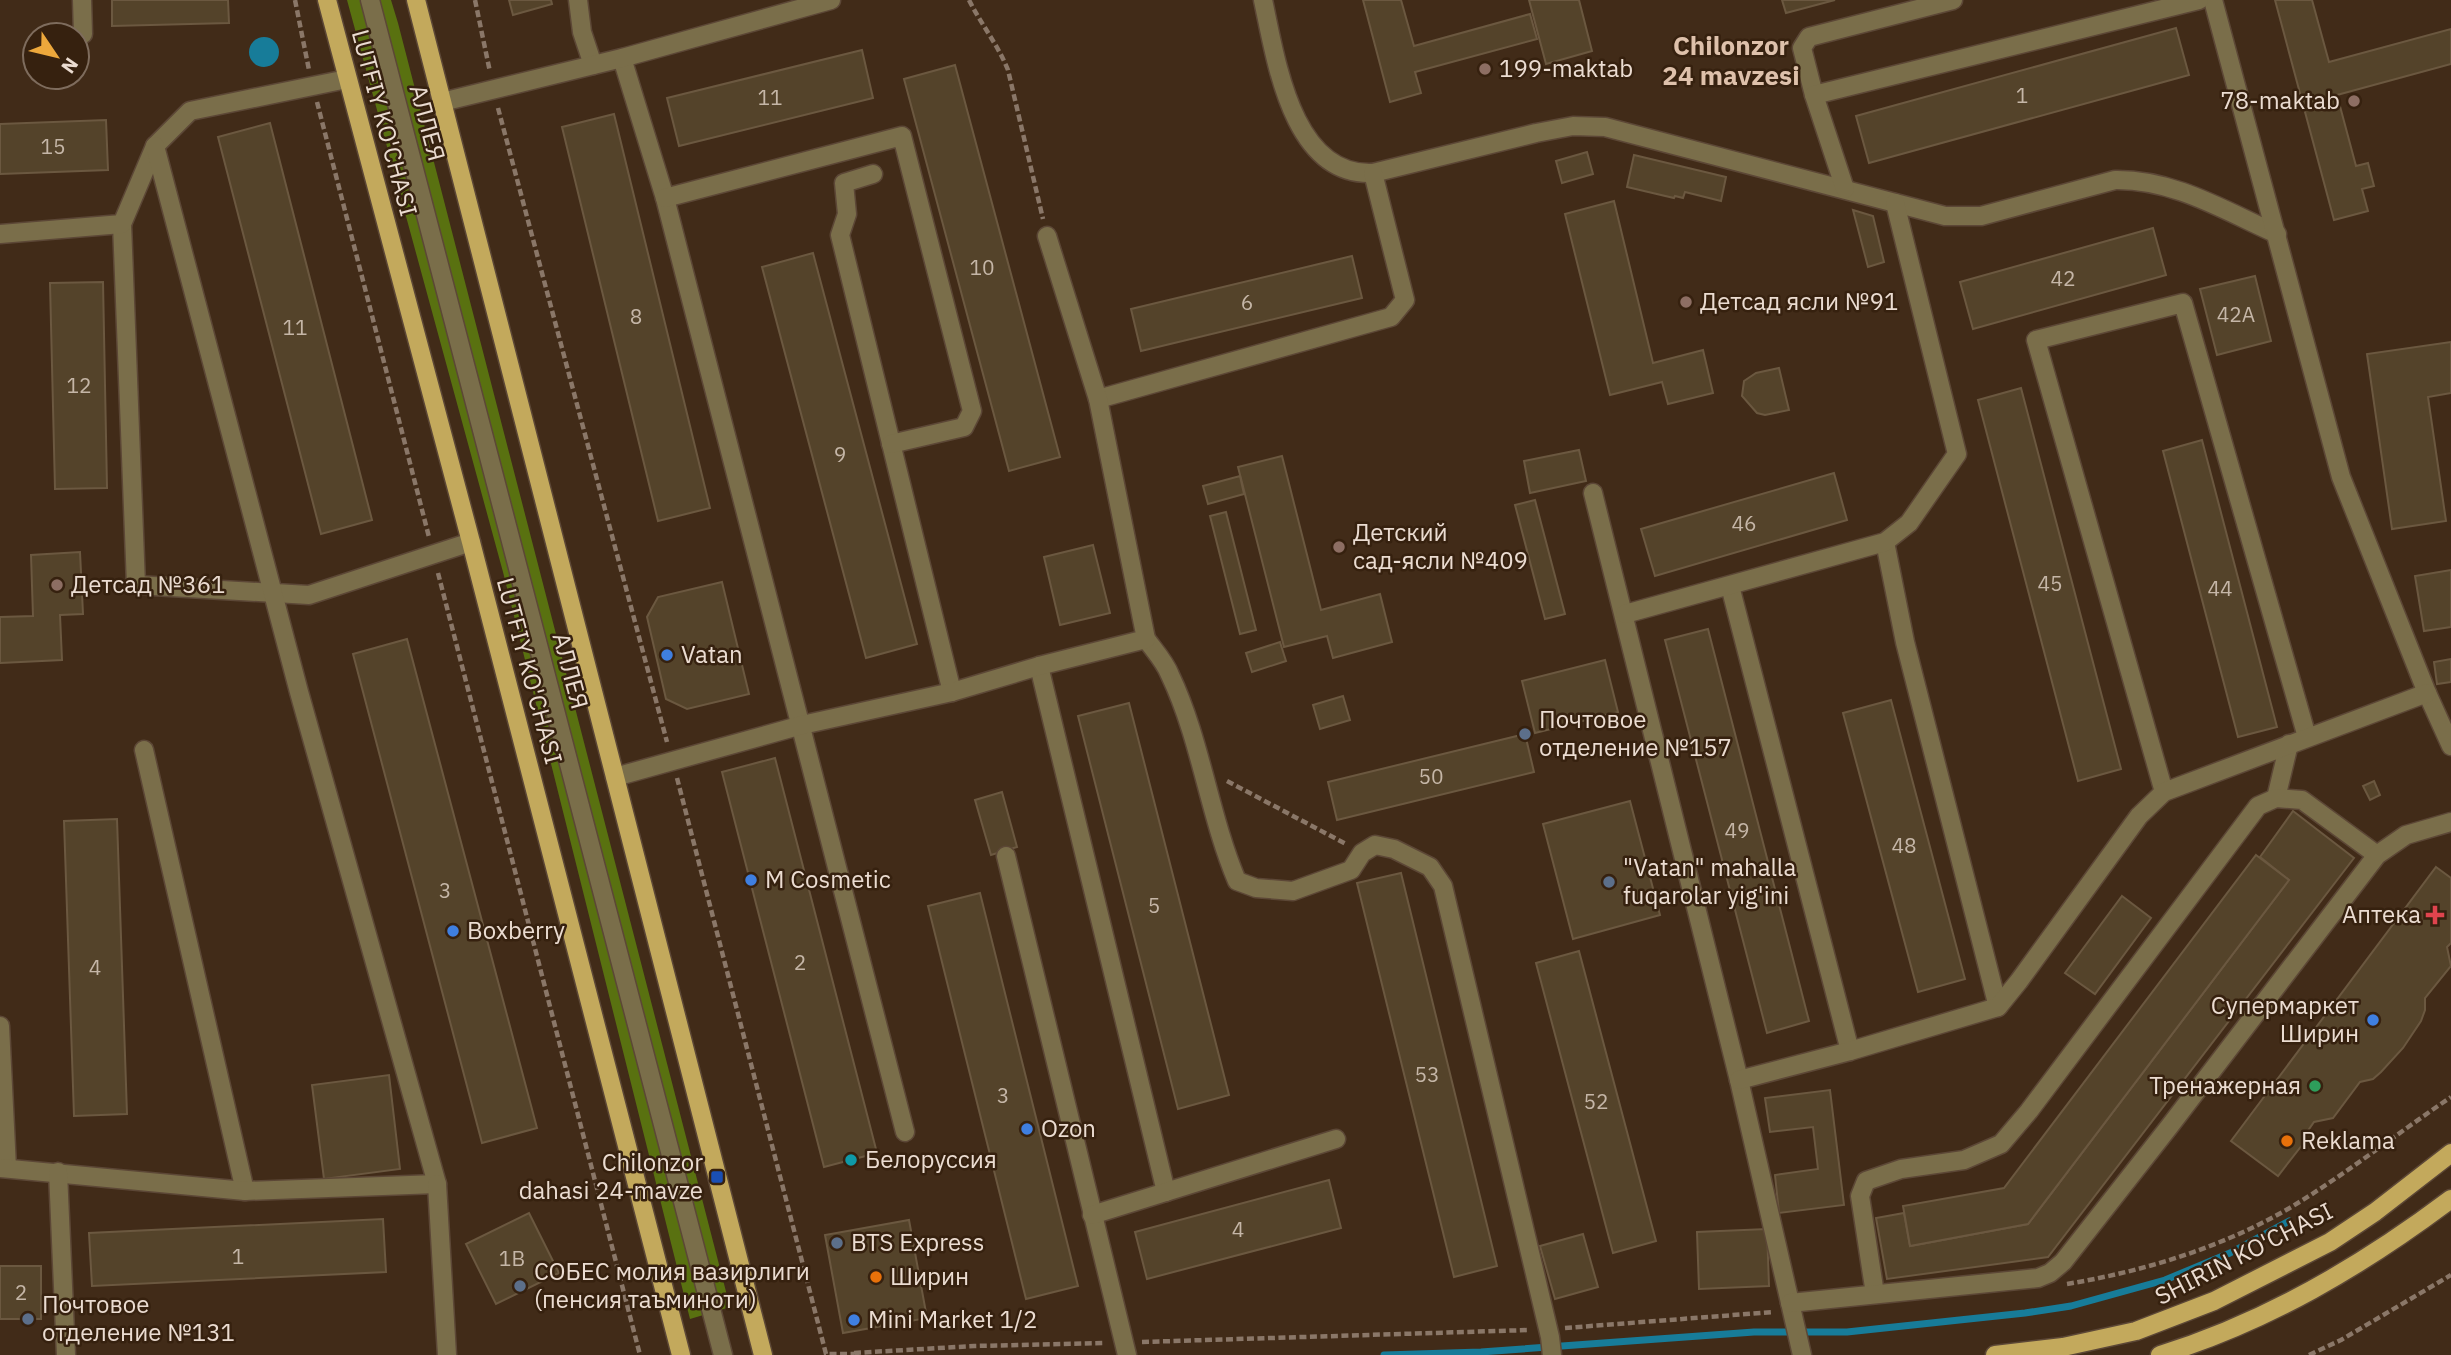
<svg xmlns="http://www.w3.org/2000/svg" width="2451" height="1355" viewBox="0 0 2451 1355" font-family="'IBM Plex Sans',sans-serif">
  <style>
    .forest { fill: #597110 }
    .water { fill: #177c99 }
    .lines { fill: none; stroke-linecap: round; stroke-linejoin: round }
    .stream { stroke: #177c99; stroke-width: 7 }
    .building { fill: #54432a; stroke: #6b5840; stroke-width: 2 }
    .minor-casing { stroke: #5c4736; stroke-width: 21 }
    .major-casing { stroke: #5c4736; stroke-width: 21 }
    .path { stroke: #8a7768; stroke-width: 4.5; stroke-dasharray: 7 3.5; stroke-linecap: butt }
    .minor { stroke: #7a6e4a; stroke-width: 18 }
    .major { stroke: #c3a95c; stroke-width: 18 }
    .education-dot { fill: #8d6e63; stroke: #36210f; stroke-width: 2.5 }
    .shop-dot { fill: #3f7fe0; stroke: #36210f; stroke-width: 2.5 }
    .service-dot { fill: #5c6f8a; stroke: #36210f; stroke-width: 2.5 }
    .health-dot { fill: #e0444e; stroke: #36210f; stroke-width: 2.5 }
    .leisure-dot { fill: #2e9e5b; stroke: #36210f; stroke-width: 2.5 }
    .food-dot { fill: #e8710a; stroke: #36210f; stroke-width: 2.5 }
    .culture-dot { fill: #0f9aa8; stroke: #36210f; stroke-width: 2.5 }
    .transit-dot { fill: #1a4fb4; stroke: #36210f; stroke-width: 2.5 }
    .labels { text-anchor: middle; stroke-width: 5; stroke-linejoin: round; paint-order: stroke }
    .number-label { font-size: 21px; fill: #c5b6a7 }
    .poi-label { font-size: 24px; fill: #ebdcd1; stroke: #36210f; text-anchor: start }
    .street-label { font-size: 24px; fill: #ebdcd1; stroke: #36210f }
    .neighbourhood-label { font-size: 26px; font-weight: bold; fill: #dec1ab; stroke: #36210f }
  </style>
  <rect width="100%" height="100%" fill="#412b18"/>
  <!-- forest -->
  <path class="forest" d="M347,0H391L398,23L730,1307L690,1319L503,572Z"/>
  <!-- water -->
  <circle class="water" cx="264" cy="52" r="15"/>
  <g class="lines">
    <!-- stream -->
    <path class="stream" d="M1384,1355L1481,1352L1754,1332H1847L2025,1313L2071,1306L2165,1280L2230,1253L2289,1221"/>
  </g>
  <!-- building -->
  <g class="building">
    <path d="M112,0H228L229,23L112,26Z"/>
    <path d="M509,0H551L552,4L513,15Z"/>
    <path d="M1363,0H1401L1414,46L1530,14L1537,39L1415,72L1421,93L1390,102Z"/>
    <path d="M1529,0H1579L1592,51L1546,64Z"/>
    <path d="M1782,0H1835L1786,13Z"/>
    <path d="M2275,0H2312L2329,62L2451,29V64L2337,95L2356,166L2368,163L2374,186L2362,189L2368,211L2334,220Z"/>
    <path d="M2176,28L2189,75L1869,163L1856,116Z"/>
    <path d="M862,50L873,98L679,146L667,98Z"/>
    <path d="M955,65L1060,457L1009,471L904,79Z"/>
    <path d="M614,114L710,508L658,521L562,127Z"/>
    <path d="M106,120L108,170L0,174V124Z"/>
    <path d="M270,123L372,520L321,534L218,137Z"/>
    <path d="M1587,152L1593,174L1562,183L1556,161Z"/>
    <path d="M1634,155L1726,177L1721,201L1685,192L1683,198L1675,196L1674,198L1627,187Z"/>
    <path d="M1614,201L1653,363L1703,350L1713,393L1668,404L1662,382L1610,395L1565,214Z"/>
    <path d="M1853,210L1873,216L1884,262L1868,267Z"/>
    <path d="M2153,228L2166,275L1973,329L1960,282Z"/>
    <path d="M813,253L917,644L866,658L762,267Z"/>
    <path d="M1352,256L1362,298L1141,351L1131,309Z"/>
    <path d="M2255,276L2271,341L2217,355L2200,289Z"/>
    <path d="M103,282L107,488L55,489L50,283Z"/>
    <path d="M2451,342V393L2428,397L2446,521L2392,529L2367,354Z"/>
    <path d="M1779,368L1789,410L1765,415L1757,413L1742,396L1744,381L1756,373Z"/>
    <path d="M2021,388L2121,769L2078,781L1978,400Z"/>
    <path d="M2202,440L2277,727L2238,737L2163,451Z"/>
    <path d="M1579,450L1586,481L1530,493L1524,461Z"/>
    <path d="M1282,456L1321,610L1380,594L1392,642L1333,658L1327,636L1284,647L1238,467Z"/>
    <path d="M1834,473L1847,520L1655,576L1641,529Z"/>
    <path d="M1240,476L1244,494L1208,504L1203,486Z"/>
    <path d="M1535,500L1565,614L1545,619L1515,505Z"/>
    <path d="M1226,512L1256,630L1240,634L1210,516Z"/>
    <path d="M1093,545L1110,613L1060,625L1044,557Z"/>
    <path d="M80,552L83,614L60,615L62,660L0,663V617L33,616L31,555Z"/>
    <path d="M2451,570V627L2424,631L2415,576Z"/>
    <path d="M722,582L749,694L687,709L666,699L647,617L658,597Z"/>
    <path d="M1708,629L1809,1021L1767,1033L1665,640Z"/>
    <path d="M407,639L537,1128L482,1143L353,654Z"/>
    <path d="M1280,642L1286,661L1252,672L1246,653Z"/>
    <path d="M2451,659V682L2437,684L2434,662Z"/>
    <path d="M1605,660L1618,712L1535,733L1522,681Z"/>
    <path d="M1343,696L1350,720L1320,729L1313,705Z"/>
    <path d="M1891,700L1965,979L1918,992L1843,713Z"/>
    <path d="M1129,703L1229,1095L1178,1109L1078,716Z"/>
    <path d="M1525,734L1534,772L1337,820L1328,782Z"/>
    <path d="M775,758L877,1153L824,1167L722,772Z"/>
    <path d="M2374,781L2380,795L2370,800L2363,786Z"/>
    <path d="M1002,792L1017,847L991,855L975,800Z"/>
    <path d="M1630,801L1660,915L1573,939L1543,824Z"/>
    <path d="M2293,811L2354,858L2048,1257L1887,1279L1876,1218L1904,1213L1910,1246L2028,1224L2289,880L2260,857Z"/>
    <path d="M117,819L127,1114L74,1116L64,821Z"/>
    <path d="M2256,855L2289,880L2028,1224L1910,1246L1903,1206L2004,1188Z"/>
    <path d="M2436,867L2451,878V943L2447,947L2451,966L2425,998V1010L2421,1021L2403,1048L2381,1072L2373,1079L2360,1082L2333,1118L2314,1122L2305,1135L2306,1140L2278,1176L2231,1141Z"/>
    <path d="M1401,873L1497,1266L1454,1277L1357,883Z"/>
    <path d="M980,893L1078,1286L1026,1299L928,906Z"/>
    <path d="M2122,896L2151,918L2095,994L2065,973Z"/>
    <path d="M1579,951L1656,1241L1613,1253L1536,963Z"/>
    <path d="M389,1075L400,1169L324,1179L312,1085Z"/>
    <path d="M1830,1090L1844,1205L1779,1213L1775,1175L1818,1169L1813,1127L1770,1132L1765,1098Z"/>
    <path d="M1329,1180L1341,1228L1147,1279L1135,1232Z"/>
    <path d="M529,1213L559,1273L496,1304L466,1244Z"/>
    <path d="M383,1219L386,1272L92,1286L89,1233Z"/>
    <path d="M909,1220L927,1318L843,1333L825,1235Z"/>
    <path d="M1767,1229L1769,1286L1699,1289L1697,1232Z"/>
    <path d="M1583,1234L1598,1287L1555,1299L1540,1246Z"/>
    <rect x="0" y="1266" width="41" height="53"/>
  </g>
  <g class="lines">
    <!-- minor casing -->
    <g class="minor-casing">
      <g id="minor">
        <path d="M82,0L83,34"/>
        <path d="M370,0L723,1355"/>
        <path d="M578,0L582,32L593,65"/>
        <path d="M1263,0C1276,60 1292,177 1373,173L1536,133L1573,126L1605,127L1945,216H1981L2115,180C2174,179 2225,211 2277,234"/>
        <path d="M2213,0L2341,477L2427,693L2451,746"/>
        <path d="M622,58L665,198L905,1132"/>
        <path d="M1814,95L1802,48L1809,37L1953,0"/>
        <path d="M442,102L622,58L831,0"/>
        <path d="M873,174L844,183L847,214L840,235L952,692"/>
        <path d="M1845,189L1814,95L2199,0"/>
        <path d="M665,198L902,136L972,411L964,427L891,444"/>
        <path d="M122,224L136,585L309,595L471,542"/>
        <path d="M0,234L122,224L155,146L190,111L347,79"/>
        <path d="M1098,399L1391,317L1405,300L1373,173"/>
        <path d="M1593,493L1739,1080L1802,1355"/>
        <path d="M1885,542L1905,642L1998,1007"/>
        <path d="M1730,586L1850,1051"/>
        <path d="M1625,614L1885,542L1909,523L1957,454L1895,203"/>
        <path d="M1146,639C1154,650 1165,662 1170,675C1201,740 1209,815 1237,881L1256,888L1293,891L1351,870L1362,853L1375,845L1394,849L1430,867L1443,886L1550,1337L1552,1355"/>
        <path d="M1039,666L1166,1192"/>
        <path d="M144,750L245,1191"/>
        <path d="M615,777L802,725L952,692L1039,666L1146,639L1098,399L1047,236"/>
        <path d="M2164,792L2036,340L2183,303L2307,737"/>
        <path d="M2276,798L2289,744"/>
        <path d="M1006,856L1127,1355"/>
        <path d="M0,1026L7,1168"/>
        <path d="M1739,1080L1850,1051L1998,1007L2019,981L2139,816L2164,792L2427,693"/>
        <path d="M0,1168L245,1191L437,1184L299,692L155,146"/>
        <path d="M58,1172L66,1355"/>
        <path d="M437,1184L447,1355"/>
        <path d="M1092,1215L1336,1139"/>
        <path d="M1875,1294L1860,1196L1866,1181L1901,1169L1964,1160L2001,1144L2029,1111L2258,806L2276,798L2302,800L2377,855"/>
        <path d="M1790,1303L2038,1278L2050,1273L2063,1262L2169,1127L2377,855L2406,835L2451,822"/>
      </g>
    </g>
    <!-- major casing -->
    <g class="major-casing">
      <g id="major">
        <path d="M327,0L471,542L681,1355"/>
        <path d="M416,0L763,1355"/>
        <path d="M1995,1355L2063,1347L2136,1331L2214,1301L2330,1242L2375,1212L2451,1153"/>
        <path d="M2160,1355C2267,1322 2362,1266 2451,1199"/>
      </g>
    </g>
    <!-- path -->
    <g class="path">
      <path d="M295,0L309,70"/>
      <path d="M475,0L490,72"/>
      <path d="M969,0C981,24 998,45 1008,70L1043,219"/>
      <path d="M317,102L429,537"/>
      <path d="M498,108L667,742"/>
      <path d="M438,573L640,1355"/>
      <path d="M677,778L826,1354H854"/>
      <path d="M1227,781L1346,844"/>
      <path d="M2067,1284C2145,1271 2224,1247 2293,1206C2347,1173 2398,1133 2451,1097"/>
      <path d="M1565,1328L1773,1312"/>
      <path d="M1142,1342L1529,1330"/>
      <path d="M854,1353L974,1346L1105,1343"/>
      <path d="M2309,1355L2341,1340L2451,1275"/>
    </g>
    <!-- minor -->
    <use href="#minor" class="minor"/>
    <!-- major -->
    <use href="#major" class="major"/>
  </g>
  <!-- markers -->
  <g class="education-dot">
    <circle cx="1485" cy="69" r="7"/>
    <circle cx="2354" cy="101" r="7"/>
    <circle cx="1686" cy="302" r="7"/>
    <circle cx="1339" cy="547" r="7"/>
    <circle cx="57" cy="585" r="7"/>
  </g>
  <g class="shop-dot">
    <circle cx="667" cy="655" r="7"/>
    <circle cx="751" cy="880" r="7"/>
    <circle cx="453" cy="931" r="7"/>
    <circle cx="2373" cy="1020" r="7"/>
    <circle cx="1027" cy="1129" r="7"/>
    <circle cx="854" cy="1320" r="7"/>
  </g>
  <g class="service-dot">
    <circle cx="1525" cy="734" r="7"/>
    <circle cx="1609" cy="882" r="7"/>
    <circle cx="837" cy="1243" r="7"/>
    <circle cx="520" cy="1286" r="7"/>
    <circle cx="28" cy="1319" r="7"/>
  </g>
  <path class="health-dot" d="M2431.5 904.5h7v7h7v7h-7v7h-7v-7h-7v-7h7z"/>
  <circle class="leisure-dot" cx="2315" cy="1086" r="7"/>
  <g class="food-dot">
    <circle cx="2287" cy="1141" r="7"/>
    <circle cx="876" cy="1277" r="7"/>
  </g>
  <circle class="culture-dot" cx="851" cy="1160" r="7"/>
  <rect class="transit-dot" x="710" y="1170" width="14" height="14" rx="3.5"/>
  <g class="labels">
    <!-- number labels -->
    <g class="number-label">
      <text x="2022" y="103">1</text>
      <text x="770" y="105">11</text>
      <text x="53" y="154">15</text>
      <text x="982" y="275">10</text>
      <text x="2063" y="286">42</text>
      <text x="1247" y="310">6</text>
      <text x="2236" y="322">42A</text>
      <text x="636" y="324">8</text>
      <text x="295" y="335">11</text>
      <text x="79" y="393">12</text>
      <text x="840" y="462">9</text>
      <text x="1744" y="531">46</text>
      <text x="2050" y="591">45</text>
      <text x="2220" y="596">44</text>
      <text x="1431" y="784">50</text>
      <text x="1737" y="838">49</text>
      <text x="1904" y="853">48</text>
      <text x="445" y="898">3</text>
      <text x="1154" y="913">5</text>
      <text x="800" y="970">2</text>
      <text x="95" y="975">4</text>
      <text x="1427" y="1082">53</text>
      <text x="1003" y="1103">3</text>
      <text x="1596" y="1109">52</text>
      <text x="1238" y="1237">4</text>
      <text x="238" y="1264">1</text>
      <text x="512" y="1266">1B</text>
      <text x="21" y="1300">2</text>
    </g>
    <!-- poi labels -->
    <g class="poi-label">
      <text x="1499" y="77">199-maktab</text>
      <text x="2340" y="109" text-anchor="end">78-maktab</text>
      <text x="1700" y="310">Детсад ясли №91</text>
      <text x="1353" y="541">Детский<tspan x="1353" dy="28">сад-ясли №409</tspan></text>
      <text x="71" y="593">Детсад №361</text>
      <text x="681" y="663">Vatan</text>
      <text x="1539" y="728">Почтовое<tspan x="1539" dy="28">отделение №157</tspan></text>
      <text x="1623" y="876">"Vatan" mahalla<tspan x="1623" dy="28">fuqarolar yig'ini</tspan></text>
      <text x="765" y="888">M Cosmetic</text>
      <text x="2421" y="923" text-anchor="end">Аптека</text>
      <text x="467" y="939">Boxberry</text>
      <text x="2359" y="1014" text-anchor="end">Супермаркет<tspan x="2359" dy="28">Ширин</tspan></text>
      <text x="2301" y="1094" text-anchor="end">Тренажерная</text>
      <text x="1041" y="1137">Ozon</text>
      <text x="2301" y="1149">Reklama</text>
      <text x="865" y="1168">Белоруссия</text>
      <text x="703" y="1171" text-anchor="end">Chilonzor<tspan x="703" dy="28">dahasi 24-mavze</tspan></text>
      <text x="851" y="1251">BTS Express</text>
      <text x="534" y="1280">СОБЕС молия вазирлиги<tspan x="534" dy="28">(пенсия таъминоти)</tspan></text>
      <text x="890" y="1285">Ширин</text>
      <text x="42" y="1313">Почтовое<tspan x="42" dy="28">отделение №131</tspan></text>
      <text x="868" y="1328">Mini Market 1/2</text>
    </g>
    <!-- street labels -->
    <g class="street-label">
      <text transform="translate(384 123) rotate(75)" y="8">LUTFIY KO'CHASI</text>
      <text transform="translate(427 123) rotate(75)" y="8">АЛЛЕЯ</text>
      <text transform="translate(529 671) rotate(75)" y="8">LUTFIY KO'CHASI</text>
      <text transform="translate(570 671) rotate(75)" y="8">АЛЛЕЯ</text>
      <text transform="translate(2244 1254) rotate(-27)" y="8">SHIRIN KO'CHASI</text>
    </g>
    <!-- neighbourhood labels -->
    <g class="neighbourhood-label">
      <text x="1731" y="55">Chilonzor<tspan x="1731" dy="30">24 mavzesi</tspan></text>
    </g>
  </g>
  <!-- north arrow -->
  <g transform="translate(56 56) rotate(125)"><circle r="33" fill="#36210f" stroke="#7e6c5d" stroke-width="2"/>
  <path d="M0-5L12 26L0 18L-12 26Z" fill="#eda83c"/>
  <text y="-10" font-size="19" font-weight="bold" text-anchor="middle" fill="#ebdcd1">N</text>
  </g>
</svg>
